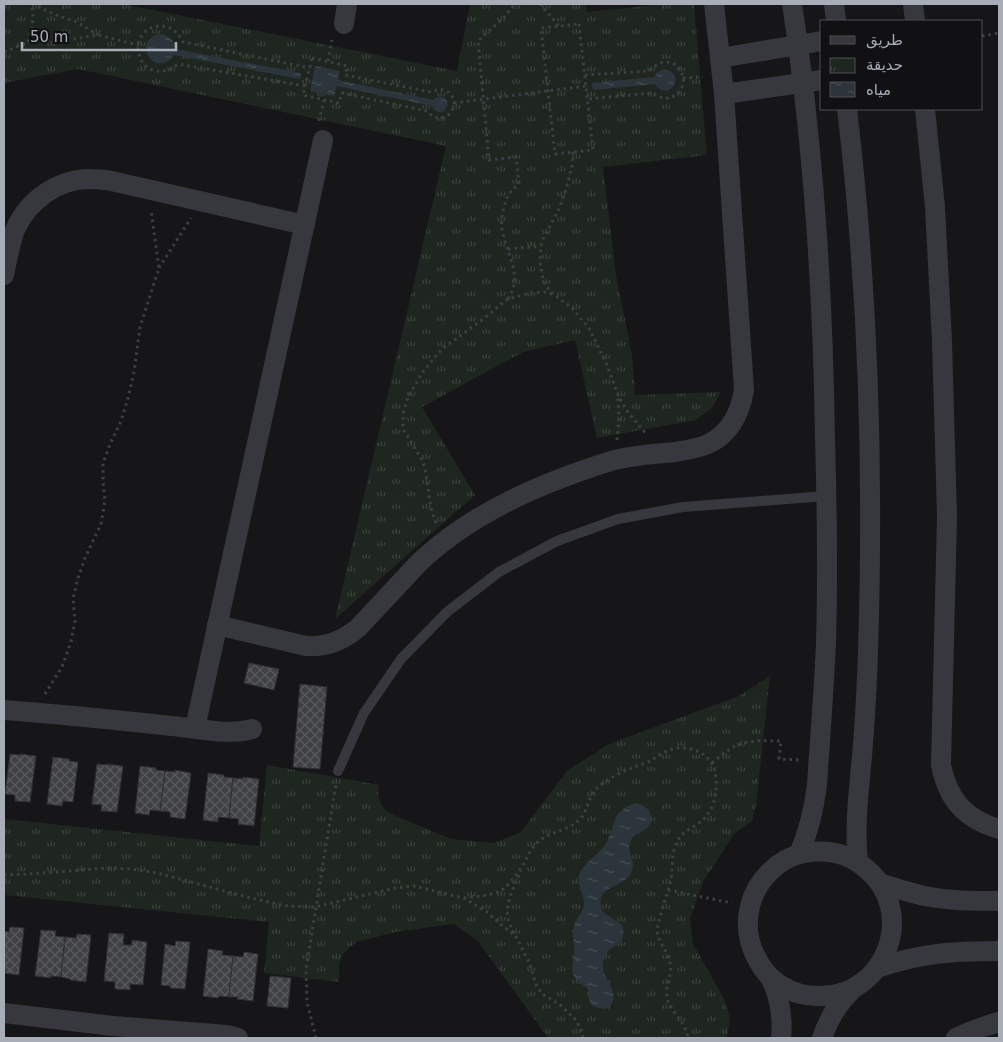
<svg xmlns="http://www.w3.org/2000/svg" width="1003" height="1042" viewBox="0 0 1003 1042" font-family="'DejaVu Sans','Noto Naskh Arabic',sans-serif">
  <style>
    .park { fill: url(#park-tufts) }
    .water { fill: url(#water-ripples) }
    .building { fill: url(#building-cross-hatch); stroke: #303034 }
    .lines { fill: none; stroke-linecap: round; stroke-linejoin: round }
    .path { stroke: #3d3f44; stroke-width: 3; stroke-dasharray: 2.5 4; stroke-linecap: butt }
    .lane { stroke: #37383d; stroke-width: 10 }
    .street { stroke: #37383d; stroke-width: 20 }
  </style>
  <defs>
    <pattern id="park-tufts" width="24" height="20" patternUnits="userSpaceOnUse" patternTransform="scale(1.25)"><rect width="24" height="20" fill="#1e261f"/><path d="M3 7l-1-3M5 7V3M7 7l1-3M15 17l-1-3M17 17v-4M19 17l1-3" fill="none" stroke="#3c433d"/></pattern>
    <pattern id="water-ripples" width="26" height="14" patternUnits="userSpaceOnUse" patternTransform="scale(1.25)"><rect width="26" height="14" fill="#2c353c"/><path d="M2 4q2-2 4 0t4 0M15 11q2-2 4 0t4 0" fill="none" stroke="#485056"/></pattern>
    <pattern id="building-cross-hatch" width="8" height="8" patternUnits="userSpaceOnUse" patternTransform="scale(1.25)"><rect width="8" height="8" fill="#404145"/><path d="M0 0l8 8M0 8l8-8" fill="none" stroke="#595a5e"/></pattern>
  </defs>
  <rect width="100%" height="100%" fill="#161618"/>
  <!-- park -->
  <g class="park">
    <path d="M4,4H123L457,71L470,4H586L587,12L664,4H694L707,155L603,167L616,275L632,355L635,395L721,392L712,408L696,420L597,438L575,340L523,352L422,407L475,495L335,619L446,146L78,69L4,83Z"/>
    <path d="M770,676L756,806L752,821L734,834L703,882L690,919L693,944L724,999L730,1018L727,1038H548L478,941L454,924L395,932L357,942L349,948L343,954L339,965V982L264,973L269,922L4,895V819L259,846L267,765L379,785L378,796L381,804L385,810L398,817L451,839L493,843L520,833L567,771L609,744L739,696Z"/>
  </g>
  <!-- water -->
  <g class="water">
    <path d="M160,34C169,35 174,40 175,49L301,73L300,79L174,55C155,81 130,40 160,34Z"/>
    <path d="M315,66L340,71L338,80L433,100C440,94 446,96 448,105L444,111C439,113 435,112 432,106L337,86L334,96L310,91Z"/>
    <path d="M664,69C688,73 669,104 655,84L593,90L592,83L654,77L658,72Z"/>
    <path d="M637,803C648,806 656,816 648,827C642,833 633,833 630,842C626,854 639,862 629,876C620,889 592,886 603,912L622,925C629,948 609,942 604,959C598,975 617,987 613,1000C610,1011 593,1011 589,1000C588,997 589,992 588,989C583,984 577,982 574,976C571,969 573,963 574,957C576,946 571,936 574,926C576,918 583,913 584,905C585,895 576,885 579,875C584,862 599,855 606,843C612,834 613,818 620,812C625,807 631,804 637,803Z"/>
  </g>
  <!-- building -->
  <g class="building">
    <path d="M249,663L279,669L274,690L244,683Z"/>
    <path d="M300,684L327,687L320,769L293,767Z"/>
    <path d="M10,754L20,755V754L36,756L30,802L15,801V795L5,794Z"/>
    <path d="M53,757L69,759V761L78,762L73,802L63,801L62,806L47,804Z"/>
    <path d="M97,764L107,765V764L123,766L117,812L101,811L102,805L92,804Z"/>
    <path d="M140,766L156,768V770L165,771L160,811L150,810L149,815L135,813Z"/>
    <path d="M175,770L191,773L185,819L170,817V812L160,811L165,771L175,772Z"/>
    <path d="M208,773L224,775V777L233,778L229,818L218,817V822L203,820Z"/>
    <path d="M243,777L259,779L254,826L238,824L239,819L229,818L233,778L243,779Z"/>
    <path d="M10,927L24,928L19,975L4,973V931L9,932Z"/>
    <path d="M41,930L56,931L55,936L65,937L61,977L51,976V978L35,976Z"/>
    <path d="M109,933L124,934L123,945H132V940L147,942L143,985L130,984V990L115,989V982L104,981Z"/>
    <path d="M77,934L91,935L86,982L70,980V979L61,977L65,937L76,938Z"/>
    <path d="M176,941L190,942L185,989L170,988V986L161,985L165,944L175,946Z"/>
    <path d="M208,949L223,951L222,955L233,956L229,997L219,996L218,998L203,996Z"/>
    <path d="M244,952L258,954L253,1001L237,999L238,997H229L233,956L243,957Z"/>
    <path d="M270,976L291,978L288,1008L267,1006Z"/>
  </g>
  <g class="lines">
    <!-- path -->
    <g class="path">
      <path d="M32,4L59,16L77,22L98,35"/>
      <path d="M540,4L559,26"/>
      <path d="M579,24L593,150L555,154L541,28Z"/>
      <path d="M982,36L999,33"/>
      <path d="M28,42C33,29 34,17 32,4"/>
      <path d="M4,52L28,42L57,39H74L98,35L138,45"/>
      <path d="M312,58L347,66L345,75L431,92C436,90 441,88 446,91C466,100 445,132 427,111L342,93L339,103L303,95Z"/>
      <path d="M328,61L332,40"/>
      <path d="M585,75L649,71C674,46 694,80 677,94C668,101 660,98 652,93L587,99"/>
      <path d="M683,78L703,77"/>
      <path d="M305,86L178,64C170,70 163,73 153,70C146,68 142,63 140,57C129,31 167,10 183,42L310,68"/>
      <path d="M454,103L586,86"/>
      <path d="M319,121L324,100"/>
      <path d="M573,152L572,166L565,193L558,211L544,237L541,246L540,262L543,279L545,285L553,294L571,307L589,328L607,365L618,395L627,411L647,435"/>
      <path d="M508,249L541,246"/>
      <path d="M159,268L191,218"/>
      <path d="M508,299C523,276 508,257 503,234C500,225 502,216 504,207C507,196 510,191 519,184L516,157L489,160L478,41L504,17L515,4"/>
      <path d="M617,440L619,418L618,396"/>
      <path d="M436,523L431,508L425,468L421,458L403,429V414L408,397L424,370L442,349L478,323L508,299L530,293L546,292L552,294"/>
      <path d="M45,694L62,667L71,642L75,621L73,599L78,578L85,558L101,524L105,501L103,482V463L111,442L121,421L128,398L134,372L140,327L159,268L151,210"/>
      <path d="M712,763C738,740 747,740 781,741L779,759L800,760"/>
      <path d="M4,875L28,874L108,868L132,869L157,873L251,898L286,906L315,907L395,888L414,886L464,898L487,912L505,928L515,935L528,960L537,987L544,995L559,1004L574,1018L581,1029L583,1038"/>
      <path d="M668,890L732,903"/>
      <path d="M464,898C478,896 493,896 505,888C507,886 510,882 512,880C516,875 520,870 523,865C527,858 530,851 535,845C546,832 565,832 578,821C588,813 587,799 596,789C606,780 620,772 632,768C638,765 644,764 650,761C657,757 664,751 673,749C681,747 691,748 699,752C715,760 717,774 716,790C715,803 710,815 699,823C691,829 682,832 677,842C671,854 673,867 671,879C667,896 660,913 657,930C658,943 668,951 670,962C673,976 663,987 668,1001C673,1014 686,1023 688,1038"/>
      <path d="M514,933C512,929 509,923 508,918C505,902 515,885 521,871"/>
      <path d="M316,1038L307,1002L306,969L336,784"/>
    </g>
    <!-- lane -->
    <path class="lane" d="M338,771L364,713L401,659L447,612L499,572L557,541L618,519L683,507L826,496"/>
    <!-- street -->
    <g class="street">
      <path d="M792,4C814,148 823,293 825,439C827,507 828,575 826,643C824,690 820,737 817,785C814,809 809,831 799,854"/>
      <path d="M834,4L836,21"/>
      <path d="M913,4L915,21"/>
      <path d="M344,24L347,4"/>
      <path d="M720,58L822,41"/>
      <path d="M724,94L822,80"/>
      <path d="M847,109C867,277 873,447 869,616C868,663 866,709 862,756C859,792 854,825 858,862"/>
      <path d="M925,109L935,207L942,341L947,516L941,765C948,800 965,819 999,829"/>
      <path d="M4,275C7,260 10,244 15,230C28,200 59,178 92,179C97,179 102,180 107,180L305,225"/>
      <path d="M217,625L306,646C327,647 342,641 358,628C372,613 386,598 400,583C408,575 415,566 423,559C475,511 544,482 611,461C631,455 653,454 675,452C686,450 697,449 708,444C730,434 740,413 744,390L724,94L714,4"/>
      <path d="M4,710C60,714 116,720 172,726C197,728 227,736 252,729"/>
      <path d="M195,728L323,140"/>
      <path d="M880,883C895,888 910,893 925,896C949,901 975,901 999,901"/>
      <path d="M877,968C921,953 954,951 999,951"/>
      <path d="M770,977C774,980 778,984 782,986C793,993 806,996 818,996C887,998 919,909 864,867C847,853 826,849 804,853C778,858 756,881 750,906C745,926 749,947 760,964C763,970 768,974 771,979C780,998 783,1018 781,1038"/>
      <path d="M4,1013L113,1026L227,1035L238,1038"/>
      <path d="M822,1038C829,1018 837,1005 852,990"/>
      <path d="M956,1038C970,1031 984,1026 999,1022"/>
    </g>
  </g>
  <!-- border -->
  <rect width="1003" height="1042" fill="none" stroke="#a8adb8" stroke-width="10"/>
  <!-- legend -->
  <rect x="820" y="20" width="162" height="90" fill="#111113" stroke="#4d4f55"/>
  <rect x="830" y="36" width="25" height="8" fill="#37383d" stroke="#4d4f55"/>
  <text x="866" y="45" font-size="15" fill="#a8adb8">طريق</text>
  <rect x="830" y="58" width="25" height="15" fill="url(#park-tufts)" stroke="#4d4f55"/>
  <text x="866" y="70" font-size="15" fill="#a8adb8">حديقة</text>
  <rect x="830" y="82" width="25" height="15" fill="url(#water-ripples)" stroke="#4d4f55"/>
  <text x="866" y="95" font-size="15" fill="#a8adb8">مياه</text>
  <!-- scale -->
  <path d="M22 42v8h154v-8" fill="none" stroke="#a8adb8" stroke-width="2.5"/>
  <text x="30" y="42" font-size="15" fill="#a8adb8" stroke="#111113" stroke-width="4" paint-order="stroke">50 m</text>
</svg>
